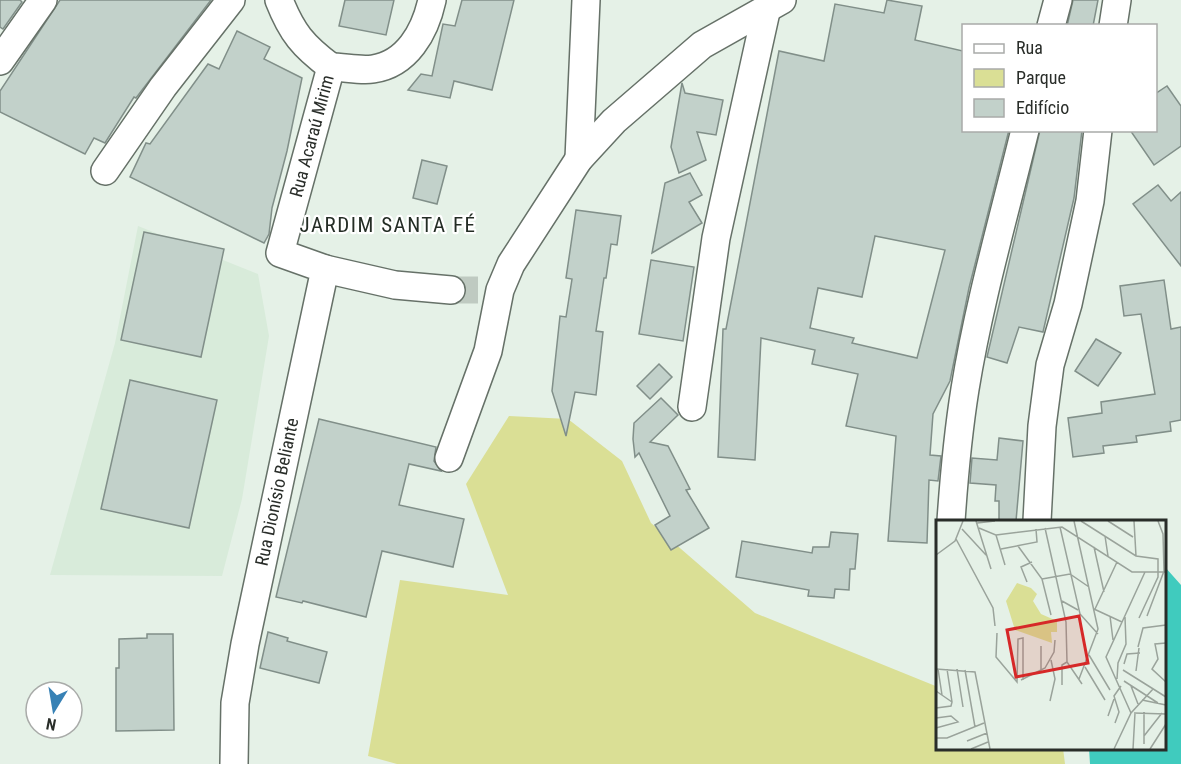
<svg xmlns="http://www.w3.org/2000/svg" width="1181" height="764" viewBox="0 0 1181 764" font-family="'Roboto Condensed',sans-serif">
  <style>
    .built { fill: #d8ebda }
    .green { fill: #dadf95 }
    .water { fill: #40cbbe }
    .building { fill: #c2d1ca; stroke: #818f89; stroke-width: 1.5; fill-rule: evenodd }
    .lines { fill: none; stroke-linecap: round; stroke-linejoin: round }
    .minor-tunnel { stroke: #bfcac1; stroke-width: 27; stroke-dasharray: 27 14; stroke-linecap: butt }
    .minor-casing { stroke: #667168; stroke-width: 30 }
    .minor { stroke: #fff; stroke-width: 27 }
    .labels { text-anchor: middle; stroke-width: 4.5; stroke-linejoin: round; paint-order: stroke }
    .street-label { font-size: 18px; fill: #292d29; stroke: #fff }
    .quarter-label { font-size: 21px; letter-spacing: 1.5px; fill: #242d25; stroke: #fff }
    .inset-road { fill: none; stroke: #9aa39b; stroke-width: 1.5 }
    .view { fill: #d62828; fill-opacity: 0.15; stroke: #d62828; stroke-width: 3 }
    .inset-edge { fill: none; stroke: #292d29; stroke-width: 3 }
  </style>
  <rect width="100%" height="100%" fill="#e5f1e7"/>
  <!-- built -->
  <path class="built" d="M138,226L258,274L269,336L242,499L222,576L50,575L115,343Z"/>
  <!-- green -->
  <path class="green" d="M509,416L568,419L622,461L651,523L755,613L938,687V748H1063L1065,764H397L368,756L400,580L508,595L466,484Z"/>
  <!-- water -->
  <path class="water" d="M1165,567L1181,585V764H1090L1089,748H1164Z"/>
  <!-- building -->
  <g class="building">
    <path d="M0,0H20L22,2L3,29L0,27Z"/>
    <path d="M60,0H211L136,98L134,97L105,143L94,138L85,154L0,112V91Z"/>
    <path d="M345,0H394L386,35L339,26Z"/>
    <path d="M462,0H514L492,90L454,81L450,98L408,90L421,74L432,76L443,24L455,26Z"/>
    <path d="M887,0L922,6L915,40L963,51V130H1009L969,288L950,381L933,414L930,455L941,456L938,481L929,480L927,543L888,541L896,436L846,426L858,374L812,364L815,350L761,338L755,460L718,457L723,329H726L779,51L824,61L835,4L884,13ZM875,236L945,250L917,358L852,343L854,338L810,328L818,288L862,297Z"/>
    <path d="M1073,0H1098L1093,26H1067Z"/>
    <path d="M237,31L270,47L264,59L302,78L287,151L272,208L269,234L264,243L130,177L146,143L150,144L208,64L219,69Z"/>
    <path d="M682,83L685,93L723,100L716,135L697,132L706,160L679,173L671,147Z"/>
    <path d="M1167,86L1181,106V146L1154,165L1130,130H1155V94Z"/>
    <path d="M1040,130H1082L1074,198L1043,332L1019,327L1007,363L987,357Z"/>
    <path d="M422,160L447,166L437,204L413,198Z"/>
    <path d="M690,173L702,195L689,202L702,223L652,253L665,183Z"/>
    <path d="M1158,185L1171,201L1181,192V266L1133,204Z"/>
    <path d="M576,210L621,216L617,245L611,244L606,278H604L596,331L603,332L596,395L575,392L566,436L552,391L560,316L566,317L572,279L566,278Z"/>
    <path d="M144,232L224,249L201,357L121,340Z"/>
    <path d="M651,260L694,267L683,341L639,334Z"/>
    <path d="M1164,280L1171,329L1181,327V420L1170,422L1171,431L1136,436L1137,442L1103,446L1104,453L1073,457L1068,418L1102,413L1101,402L1155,394L1141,314L1124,316L1120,286Z"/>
    <path d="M1096,339L1121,353L1098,386L1075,371Z"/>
    <path d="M659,364L672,377L650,399L637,386Z"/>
    <path d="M130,380L217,400L189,528L101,509Z"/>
    <path d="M661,398L678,415L650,442L668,446L690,489L686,490L709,528L671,550L655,525L670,516L639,453L635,457L633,439L634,423Z"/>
    <path d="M319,419L436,447L434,461L441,471L409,464L399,505L464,519L453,567L382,551L366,617L303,601L302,603L276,597Z"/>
    <path d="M999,438L1023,441L1016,521H999V501H995L996,485L970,483L972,458L997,460Z"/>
    <path d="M831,532L858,534L855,569H850L849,590L835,589L834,598L808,596L809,590L736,577L742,541L812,553L813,547H829Z"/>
    <path d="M268,632L288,638L287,641L327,652L319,683L260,668Z"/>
    <path d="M147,634H173L174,730L116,731V668H119V639L147,638Z"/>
  </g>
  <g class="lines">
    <!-- minor-tunnel -->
    <path class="minor-tunnel" d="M451,290H482"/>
    <!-- minor casing -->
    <g class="minor-casing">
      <g id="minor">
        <path d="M279,0C292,33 303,46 331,67"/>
        <path d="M1051,26L1058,0"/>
        <path d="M1113,26L1117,0"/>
        <path d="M0,61L43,0"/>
        <path d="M331,67C344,67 360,71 373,69C407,64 425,32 432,0"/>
        <path d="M579,159L586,0"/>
        <path d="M105,171L163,87L231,0"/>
        <path d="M325,269L395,285L451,290"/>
        <path d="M692,407L716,238L767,7"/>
        <path d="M449,458L488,351L500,290L511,264L579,159L614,121L702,45L782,0"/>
        <path d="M951,521C954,477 958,433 965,389C979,302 1004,216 1025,130"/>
        <path d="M1037,521L1042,426L1050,365L1068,304L1090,201L1098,130"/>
        <path d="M234,764L235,703L245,644L325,269L280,253L331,67"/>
      </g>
    </g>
    <!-- minor -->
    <use href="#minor" class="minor"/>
  </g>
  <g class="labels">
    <!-- street labels -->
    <g class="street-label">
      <text transform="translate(312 136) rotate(-75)" y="6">Rua Acaraú Mirim</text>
      <text transform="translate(277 492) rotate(-78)" y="6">Rua Dionísio Beliante</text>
    </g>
    <!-- quarter labels -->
    <g class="quarter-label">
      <text x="388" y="232">JARDIM SANTA FÉ</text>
    </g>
  </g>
  <!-- overview -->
  <g transform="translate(936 520)">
    <rect width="230" height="230" fill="#e5f1e7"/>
    <path d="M81,63L95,68L101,74L97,81L105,94L121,101V112H115L116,123L79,110L70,81Z" fill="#dadf95"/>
    <path class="inset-road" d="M40,1L55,49M138,1L162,109L143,159M145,1L200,36L222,39V57L203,98M172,1L197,17M198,1L200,36M41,3L59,1M124,7L144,94L162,114M43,8L60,15L69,45M109,8L130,102L131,142L146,164M26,9L50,35M60,15L126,7L196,52H230M169,16L172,36M20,19L57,88L59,106M82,26L106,59L115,95M158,27L168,72M65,29L101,22L100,9M0,35L19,21L27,1M106,59L134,54L153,67M91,62L85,47L96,42M126,81L142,90M158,89L186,102M159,89L181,42M174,96L177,120M211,96L228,51L227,14L222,1M61,113L60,137L81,162L82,119L87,118V160M230,123L219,124L222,139L216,149L230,162M105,126V151M202,127L207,108L230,105M153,135L174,170M188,144L191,134L204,133M149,147L169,180M0,149L39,152L54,229M2,149L6,175M21,149L27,187M29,150L39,207M187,150L230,177M200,151L203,128M181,159L182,143L190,124L189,97M85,160L109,148L118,132L119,120M188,161L222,183M126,165V145L131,142M195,166L202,184M0,171L16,182M206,180L230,185M114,181L119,159L115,140M0,188L15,186L16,182L11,149M195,193L170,137L209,52M198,193L230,194M172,196L178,179M0,198L15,196L22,202L0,208M179,203L183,192L178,176L185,166M208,216L226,193M0,218H11L48,203M31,221L51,213M208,224V192M35,229L52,222M178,229L195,193L217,169M197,229L199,193M214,229L230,204"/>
    <path class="view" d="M143,96L152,143L80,157L71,110Z"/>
    <rect width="230" height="230" class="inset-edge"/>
  </g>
  <!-- legend -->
  <rect x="962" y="24" width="195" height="108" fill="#ffffff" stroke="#a9aba9" stroke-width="1.5"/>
  <rect x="974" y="44" width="30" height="9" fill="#ffffff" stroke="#a9aba9" stroke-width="1.5"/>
  <text x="1016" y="54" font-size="18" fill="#292d29">Rua</text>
  <rect x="974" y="69" width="30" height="18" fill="#dadf95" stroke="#a9aba9" stroke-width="1.5"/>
  <text x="1016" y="84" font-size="18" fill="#292d29">Parque</text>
  <rect x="974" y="99" width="30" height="18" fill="#c2d1ca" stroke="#a9aba9" stroke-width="1.5"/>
  <text x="1016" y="114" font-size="18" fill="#292d29">Edifício</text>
  <!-- north arrow -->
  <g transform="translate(54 710) rotate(191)"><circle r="28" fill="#ffffff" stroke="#a9aba9" stroke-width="1.5"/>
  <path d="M0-4.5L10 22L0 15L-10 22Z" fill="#3781b5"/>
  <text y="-9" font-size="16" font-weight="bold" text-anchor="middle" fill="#292d29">N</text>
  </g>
</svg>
